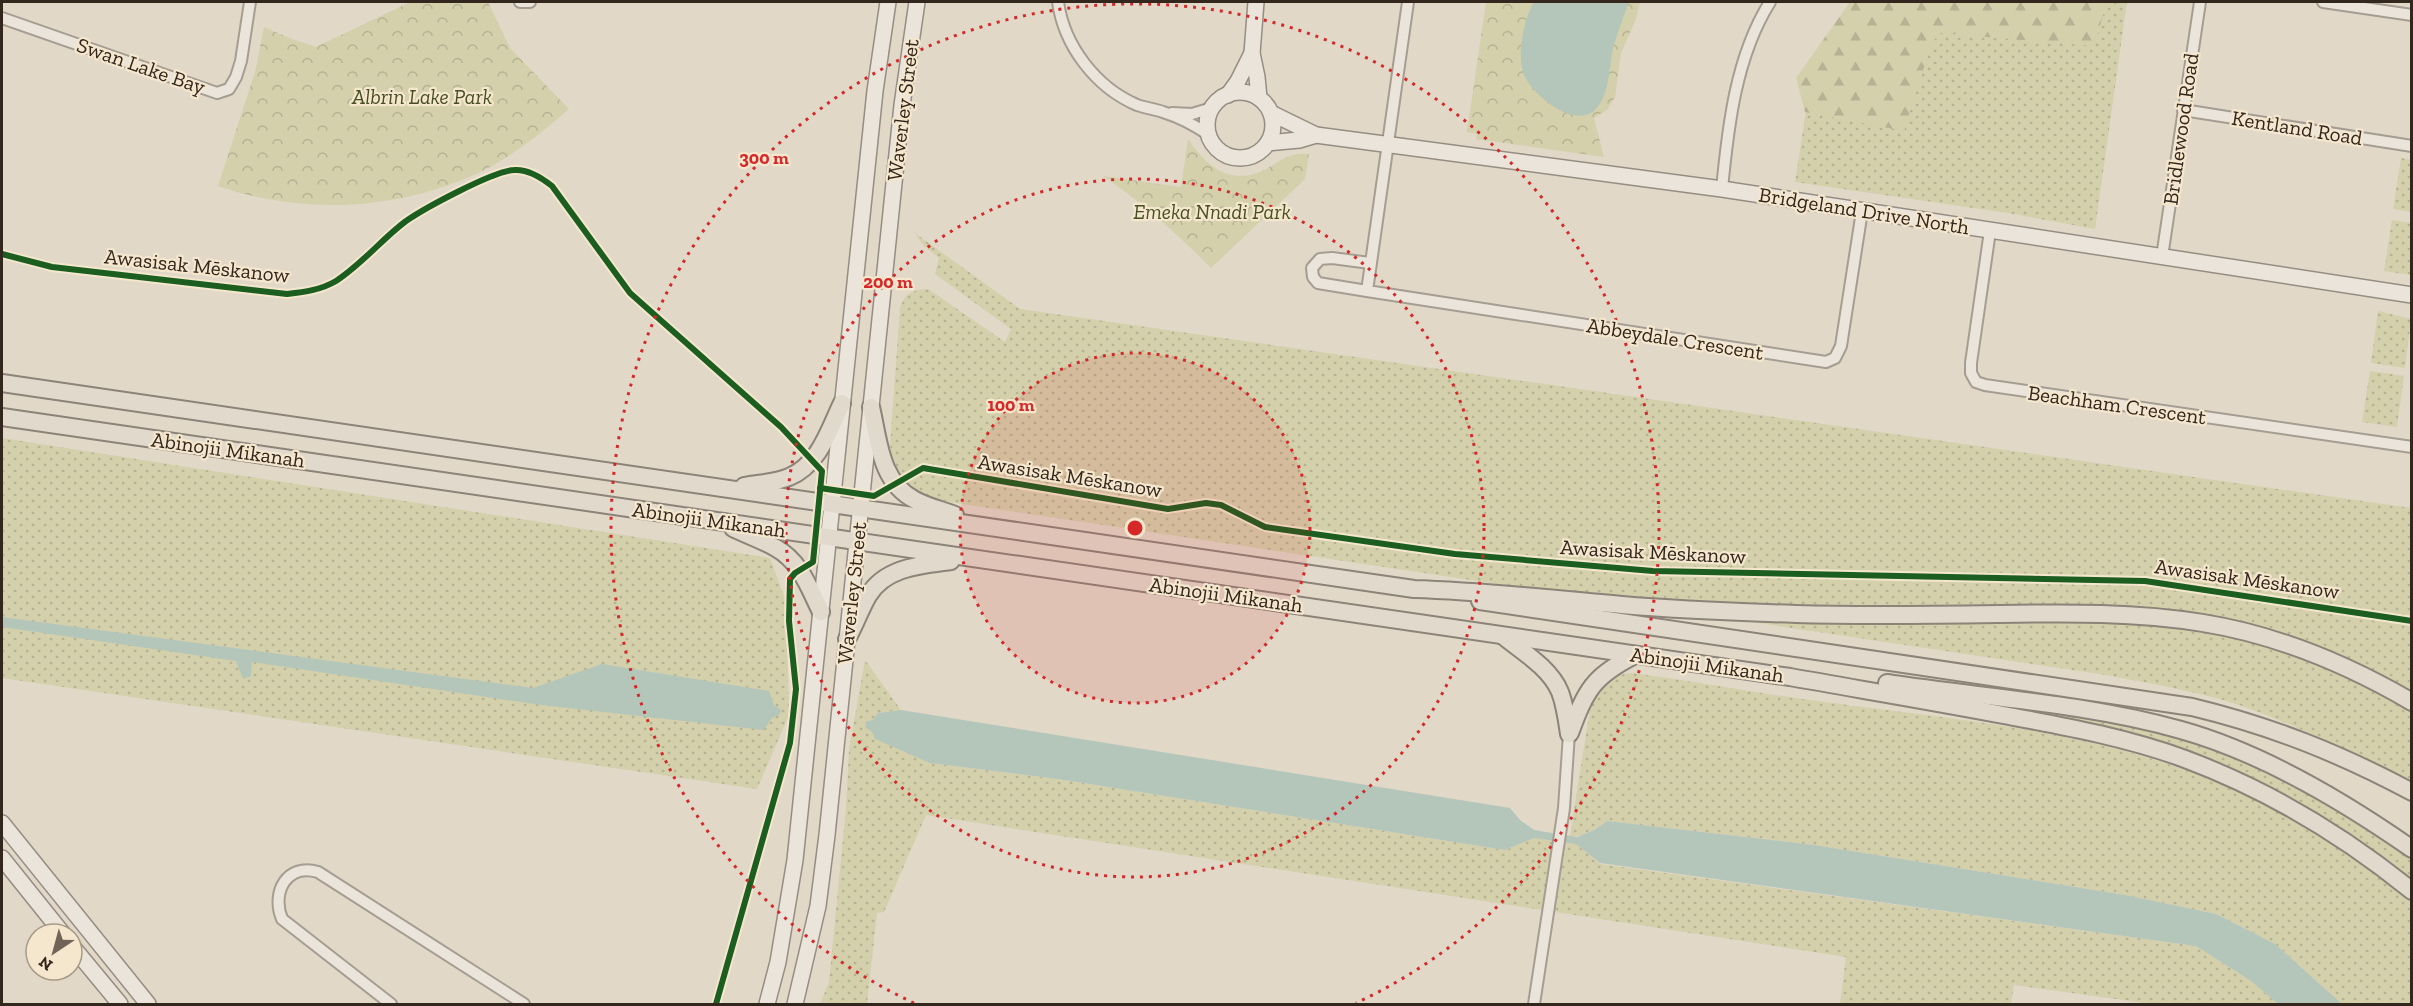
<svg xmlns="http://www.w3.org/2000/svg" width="2413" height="1006" viewBox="0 0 2413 1006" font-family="'Zilla Slab',serif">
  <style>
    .grass { fill: url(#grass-dots) }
    .forest { fill: url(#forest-firs) }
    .park { fill: url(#park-crowns) }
    .water { fill: #b4c6ba }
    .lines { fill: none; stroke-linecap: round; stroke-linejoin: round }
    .street-casing { stroke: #a69d92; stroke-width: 14 }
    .secondary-casing { stroke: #968d82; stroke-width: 18 }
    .primary-casing { stroke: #8c8379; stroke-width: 20 }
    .street { stroke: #eae4da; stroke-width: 10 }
    .secondary { stroke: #eae4da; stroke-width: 15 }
    .primary { stroke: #e1d9cb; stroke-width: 16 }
    .cycleway-casing { stroke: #f4e7cd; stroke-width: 10 }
    .cycleway { stroke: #1b5e20; stroke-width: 6 }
    .ring { fill: none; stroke: #d62828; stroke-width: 3; stroke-dasharray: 3 6 }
    .labels { text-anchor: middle; stroke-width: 4.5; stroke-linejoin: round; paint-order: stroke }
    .street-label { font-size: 21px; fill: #33261c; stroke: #f4e7cd }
    .park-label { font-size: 21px; font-style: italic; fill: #474f23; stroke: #f4e7cd }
    .centre { fill: #d62828; stroke: #f4e7cd; stroke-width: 3 }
    .ring-label { font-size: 18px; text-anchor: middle; font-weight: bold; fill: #d62828; stroke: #f4e7cd; stroke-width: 4.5; stroke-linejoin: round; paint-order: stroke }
  </style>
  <defs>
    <pattern id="grass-dots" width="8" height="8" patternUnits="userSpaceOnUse" patternTransform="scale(1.5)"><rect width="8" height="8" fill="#d3d0ab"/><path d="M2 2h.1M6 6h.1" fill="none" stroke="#b6b293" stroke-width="1.8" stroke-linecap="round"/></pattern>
    <pattern id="forest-firs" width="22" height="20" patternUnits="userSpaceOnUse" patternTransform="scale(1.5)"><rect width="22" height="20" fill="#d3d0ab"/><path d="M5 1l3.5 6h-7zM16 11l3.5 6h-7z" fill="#b6b293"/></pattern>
    <pattern id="park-crowns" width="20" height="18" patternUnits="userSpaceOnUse" patternTransform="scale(1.5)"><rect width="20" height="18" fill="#d3d0ab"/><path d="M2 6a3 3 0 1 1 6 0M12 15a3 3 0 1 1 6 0" fill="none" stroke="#b6b293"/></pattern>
  </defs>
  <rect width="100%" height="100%" fill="#e2d8c8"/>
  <!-- grass -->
  <g class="grass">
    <path d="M1854,2H2127L2095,229L2008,213L1795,182L1809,92Z"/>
    <path d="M2401,158L2411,160V212L2393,209Z"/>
    <path d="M2392,220L2411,223V275L2384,271Z"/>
    <path d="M915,233L1020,309L2411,508V785C2363,757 2311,732 2258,712C2210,693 2157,685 2106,675L949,502C913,494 898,483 890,446L900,308C905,293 912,290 928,289L1005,342L1011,329L935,274L939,258L923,245Z"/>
    <path d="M2378,311L2411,319L2405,368L2371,363Z"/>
    <path d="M2370,371L2404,376L2397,427L2362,422Z"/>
    <path d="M2,438L770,558L786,602L789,715L757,789L2,678Z"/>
    <path d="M865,660L901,710L878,713L905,751L930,763L1058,779L1505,850L1534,838L1577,844L1600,864L2196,946L2251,981L2278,1004H2152L2014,985L2011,1004H1840L1846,957L926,815L884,912L877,913L867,1004H820L829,982L846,808L849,749Z"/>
    <path d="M1633,673C1712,684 1791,699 1871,708C1967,720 2076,733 2168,764C2258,794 2339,842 2411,902V1004H2342L2275,944L2216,914L2125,895L1814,845L1607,821C1596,828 1584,838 1570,836L1590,709C1598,690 1610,673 1633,673Z"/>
    <path d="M2044,711L2095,717L2204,744L2267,770L2362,824L2411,858V882L2297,803L2043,715Z"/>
  </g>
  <!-- forest -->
  <path class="forest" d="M1850,2H2107L2094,46L1941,33L1932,42L1904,131L1805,112L1796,78Z"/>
  <!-- park -->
  <g class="park">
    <path d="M410,2H488L510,48L569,109C545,130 520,150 492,166C409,210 307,217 218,186L255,72L264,27L292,39L316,47Z"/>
    <path d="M1486,2H1640L1636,19L1621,53L1615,97L1607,110L1594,118L1604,157L1476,139L1477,134L1467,132Z"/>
    <path d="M1188,139C1207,167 1231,187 1266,169C1282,160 1290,152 1309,154L1305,179L1211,268C1177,234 1143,203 1103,176L1181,187Z"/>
  </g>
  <!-- water -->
  <g class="water">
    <path d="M1534,2H1629C1624,16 1618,30 1614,45C1608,65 1611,94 1595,110C1574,130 1529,93 1523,72C1517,53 1524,18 1534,2Z"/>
    <path d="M2,617L533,688L602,664L769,691L774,705L781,710L779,715L772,718L764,730L541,705L252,662L251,676L243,679L236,661L2,627Z"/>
    <path d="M901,710L1510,808L1520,820L1534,830L1577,837L1594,830L1607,821L1814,845L2125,895L2216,914L2275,944L2342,1004H2278L2251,981L2196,946L1600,863L1576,844L1534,838L1505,850L1058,779L930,763L875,739L872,732L865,727L867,721L873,720L878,713Z"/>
  </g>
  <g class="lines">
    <!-- street casing -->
    <g class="street-casing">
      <g id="street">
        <path d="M520,2H530"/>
        <path d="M1058,2C1064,45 1095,87 1137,105C1145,108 1155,109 1163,112C1179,117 1196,126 1209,135"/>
        <path d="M1408,2L1367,291L1826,362L1835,358L1841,346L1862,211"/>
        <path d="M2323,2L2412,15"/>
        <path d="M2,18L217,93L229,89L236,77L241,61L250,2"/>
        <path d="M2183,110L2412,146"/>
        <path d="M1172,113L1192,114L1212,108"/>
        <path d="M1722,189C1728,126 1736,56 1770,2"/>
        <path d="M1990,231L1971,363V373L1976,382L1985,385L2412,447"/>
        <path d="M2162,257L2200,2"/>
        <path d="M1367,291L1318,283L1313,277L1312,268L1320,259L1332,258L1370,263"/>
        <path d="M391,1004L282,919C271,892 287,863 318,872L524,1004"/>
        <path d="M1534,1004L1564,808L1569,734"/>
      </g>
    </g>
    <!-- secondary casing -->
    <g class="secondary-casing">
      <g id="secondary">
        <path d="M1256,2L1252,53L1257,77L1259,98"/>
        <circle cx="1240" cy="125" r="33"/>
        <path d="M1228,95L1238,81L1252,53"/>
        <path d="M1271,113L1316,135L1722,189L2412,295"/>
        <path d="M1268,143L1299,140L1316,135"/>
        <path d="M2,823L148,1004"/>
        <path d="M2,858L63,934"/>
        <path d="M72,946L120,1004"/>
        <path d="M767,1004L778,962L795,860L875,91L888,2"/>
        <path d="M795,1004L818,906L827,835L902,105L917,2"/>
      </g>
    </g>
    <!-- primary casing -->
    <g class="primary-casing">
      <g id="primary">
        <path d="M2,383L1414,589C1484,591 1553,599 1622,605C1680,610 1738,612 1796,614C1864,616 1931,615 1999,614C2068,613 2135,612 2203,623C2277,635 2347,664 2412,702"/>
        <path d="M871,407C879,441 880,482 915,500C928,507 942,510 955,515"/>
        <path d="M2,417L1790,677C1863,690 1936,702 2009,716C2068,727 2128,738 2185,759C2268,790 2343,835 2412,891"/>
        <path d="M744,486C759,483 775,483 789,477C819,465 829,430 842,403"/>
        <path d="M733,528C747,535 762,540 776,548C801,562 809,588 821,612"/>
        <path d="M1480,601L2192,707C2271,726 2339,753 2412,792"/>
        <path d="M1503,636C1523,652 1550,668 1560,692C1565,705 1567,720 1569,734"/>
        <path d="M847,639C855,625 860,610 868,596C885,567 921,565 951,561"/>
        <path d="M1887,683C1985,698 2085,703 2181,730C2263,753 2342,800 2412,849"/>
        <path d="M1570,733C1586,690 1593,676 1635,655"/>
      </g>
    </g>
    <!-- street -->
    <use href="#street" class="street"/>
    <!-- secondary -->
    <use href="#secondary" class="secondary"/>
    <!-- primary -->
    <use href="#primary" class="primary"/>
    <!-- cycleway casing -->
    <g class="cycleway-casing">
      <g id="cycleway">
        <path d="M2,254L52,267L287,294C304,292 321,290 336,281C362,264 382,239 406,221C425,208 493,171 514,170C527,169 542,178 552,186L630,293L781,427L822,471L813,562L795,573L790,579L789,621L796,689L790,743L716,1004"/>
        <path d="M820,488L874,496L923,468L1168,509L1206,503L1221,505L1265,527L1455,554L1653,571L2145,581L2412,621"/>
      </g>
    </g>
    <!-- cycleway -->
    <use href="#cycleway" class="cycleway"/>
  </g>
  <!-- distance rings -->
  <circle cx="1135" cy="528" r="175" fill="#d62828" fill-opacity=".12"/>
  <g class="ring">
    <circle cx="1135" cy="528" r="175"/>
    <circle cx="1135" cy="528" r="349"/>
    <path d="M914 1003A524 524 0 1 1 1356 1003"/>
  </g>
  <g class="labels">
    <!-- street labels -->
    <g class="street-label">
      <text transform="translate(141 66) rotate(19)" y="7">Swan Lake Bay</text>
      <text transform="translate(903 110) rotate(-83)" y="7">Waverley Street</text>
      <text transform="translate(2297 128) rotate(9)" y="7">Kentland Road</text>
      <text transform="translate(2181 129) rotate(-82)" y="7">Bridlewood Road</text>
      <text transform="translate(1864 211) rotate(9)" y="7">Bridgeland Drive North</text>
      <text transform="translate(197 266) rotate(6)" y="7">Awasisak Mēskanow</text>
      <text transform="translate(1675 339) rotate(9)" y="7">Abbeydale Crescent</text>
      <text transform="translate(2117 405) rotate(8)" y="7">Beachham Crescent</text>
      <text transform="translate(228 450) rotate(8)" y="7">Abinojii Mikanah</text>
      <text transform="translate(1070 476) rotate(9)" y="7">Awasisak Mēskanow</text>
      <text transform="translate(709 520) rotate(8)" y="7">Abinojii Mikanah</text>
      <text transform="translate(1653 552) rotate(3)" y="7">Awasisak Mēskanow</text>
      <text transform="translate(2247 579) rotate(8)" y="7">Awasisak Mēskanow</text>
      <text transform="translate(852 593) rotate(-84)" y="7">Waverley Street</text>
      <text transform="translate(1226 595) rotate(8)" y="7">Abinojii Mikanah</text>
      <text transform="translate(1707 665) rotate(8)" y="7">Abinojii Mikanah</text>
    </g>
    <!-- park labels -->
    <g class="park-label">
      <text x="422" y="104">Albrin Lake Park</text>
      <text x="1212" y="219">Emeka Nnadi Park</text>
    </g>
  </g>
  <circle cx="1135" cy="528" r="9" class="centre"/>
  <g class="ring-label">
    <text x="764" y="164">300 m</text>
    <text x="888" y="288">200 m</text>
    <text x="1011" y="411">100 m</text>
  </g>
  <!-- border -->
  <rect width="2413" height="1006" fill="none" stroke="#33261c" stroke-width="6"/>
  <!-- north arrow -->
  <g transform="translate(54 952) rotate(216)"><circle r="28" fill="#f4e7cd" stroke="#a79a86" stroke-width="1.5"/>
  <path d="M0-4.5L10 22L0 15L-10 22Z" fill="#706458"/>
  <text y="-9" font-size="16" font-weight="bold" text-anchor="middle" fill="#33261c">N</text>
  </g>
</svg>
